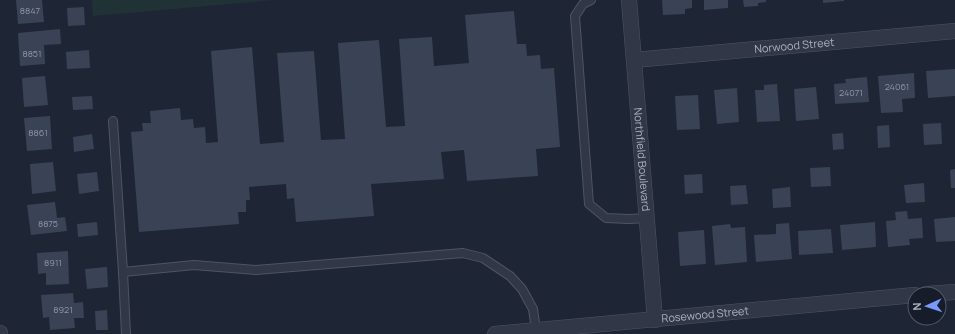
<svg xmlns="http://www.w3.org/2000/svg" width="955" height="334" viewBox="0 0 955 334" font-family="Manrope,sans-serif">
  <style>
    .green { fill: #213237 }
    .building { fill: #3a4256 }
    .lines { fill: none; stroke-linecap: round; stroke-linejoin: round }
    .lane-casing { stroke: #4f5464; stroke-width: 10 }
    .street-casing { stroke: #4f5464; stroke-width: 16 }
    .lane { stroke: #313746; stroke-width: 8 }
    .street { stroke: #313746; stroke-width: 15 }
    .labels { text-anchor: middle; stroke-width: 3; stroke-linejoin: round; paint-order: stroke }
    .number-label { font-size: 9px; fill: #8f95a8 }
    .street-label { font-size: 11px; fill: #abb1c3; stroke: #171c2a }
  </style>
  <rect width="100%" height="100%" fill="#1e2535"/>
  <!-- green -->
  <path class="green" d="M92,0H275L93,16Z"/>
  <!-- building -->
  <g class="building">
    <path d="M16,0H42L44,22L18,24Z"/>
    <path d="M662,0H692V8L685,9V14L663,15Z"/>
    <path d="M704,0H728V8L704,10Z"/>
    <path d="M743,0H766V2L758,3V6L744,7Z"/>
    <path d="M823,0H844V1L823,3Z"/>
    <path d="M84,7L85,25L68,26L67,8Z"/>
    <path d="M514,11L517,44H526L527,56L540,55L541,69L554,68L560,147L536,149L538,176L467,181L464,150L441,152L444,179L371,184L374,216L296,222L294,198L287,199L286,184L249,187L250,200H246V212H238L239,224L139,232L131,132L143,131L142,123H151L150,111L180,108L181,120L193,119L194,128L205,127L206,143L218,142L211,51L252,47L260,144L284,142L277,53L314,51L321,140L345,139L338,43L379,40L386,127L405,126L399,39L432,37L434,66L469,63L465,15Z"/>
    <path d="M60,29L61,44L44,45L45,64L20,66L18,33Z"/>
    <path d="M89,50L90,68L67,69L66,52Z"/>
    <path d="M955,69V96L928,98L926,71Z"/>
    <path d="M914,73L915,98L902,99L903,112L881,113L878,76Z"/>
    <path d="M45,76L48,105L24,107L22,78Z"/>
    <path d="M867,77L869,102L835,104L834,84L846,83L845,79Z"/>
    <path d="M777,84L780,121L757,122L755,90H764V85Z"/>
    <path d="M816,87L819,119L796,121L794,89Z"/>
    <path d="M737,88L739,122L717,124L714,90Z"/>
    <path d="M698,95L700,129L677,130L675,96Z"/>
    <path d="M92,96L93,109L73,110L72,97Z"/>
    <path d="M50,116L52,149L27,151L24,118Z"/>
    <path d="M941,123L942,144L924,145L923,124Z"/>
    <path d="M889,125L890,147L878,148L877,126Z"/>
    <path d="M843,133L844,149L833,150L832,134Z"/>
    <path d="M92,134L94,149L74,152L73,137Z"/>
    <path d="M53,162L56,191L32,194L30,164Z"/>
    <path d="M830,167L831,186L811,187L810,168Z"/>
    <path d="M955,169V188H951L950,170Z"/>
    <path d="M97,172L99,191L79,194L77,174Z"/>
    <path d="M702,174L703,193L685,194L684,175Z"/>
    <path d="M924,183L925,202L906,203L904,185Z"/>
    <path d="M746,185L748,204L731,205L730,186Z"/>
    <path d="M790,187L791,207L773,208L772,189Z"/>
    <path d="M55,202L57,218L65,217L67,231L31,235L27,205Z"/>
    <path d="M907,211L908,219L922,218L923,238L909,239L910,245L888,247L886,221L896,220L895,212Z"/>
    <path d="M955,217V241L936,242L934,219Z"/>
    <path d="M97,222L98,235L78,237L77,224Z"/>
    <path d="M875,222L876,247L842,250L840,225Z"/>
    <path d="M789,223L792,259L756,262L754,235L776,234V224Z"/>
    <path d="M730,224L731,228L745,227L747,262L715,265L712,226Z"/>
    <path d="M831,229L833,253L799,255L798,231Z"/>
    <path d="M704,230L706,264L680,266L678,232Z"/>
    <path d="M68,251L69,284L46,285V273L38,274L37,253Z"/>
    <path d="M107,267L108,287L87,289L85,269Z"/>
    <path d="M73,293L74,303L83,302L84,318H74L75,328L50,330L49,317L43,318L41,295Z"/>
    <path d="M107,310L108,330H96L95,311Z"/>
  </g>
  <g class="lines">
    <!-- lane casing -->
    <g class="lane-casing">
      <g id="lane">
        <path d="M591,0L583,4L575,16L589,204L606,218L629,219L647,218"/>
        <path d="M113,121L123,272"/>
        <path d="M126,334L123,272L194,265L256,270L463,253L483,258L510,276L522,289L533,309L536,330"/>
      </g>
    </g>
    <!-- street casing -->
    <g class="street-casing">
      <g id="street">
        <path id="s1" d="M629,0L655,320"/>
        <path id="s2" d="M634,60L955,31"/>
        <path d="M927,294L955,292"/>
        <path d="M0,333V334"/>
        <path id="s3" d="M495,334L915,295"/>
      </g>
    </g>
    <!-- lane -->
    <use href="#lane" class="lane"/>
    <!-- street -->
    <use href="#street" class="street"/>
  </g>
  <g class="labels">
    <!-- number labels -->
    <g class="number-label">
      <text x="30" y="14">8847</text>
      <text x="32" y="57">8851</text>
      <text x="897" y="90">24061</text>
      <text x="851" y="96">24071</text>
      <text x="38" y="136">8861</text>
      <text x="48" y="227">8875</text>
      <text x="53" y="266">8911</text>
      <text x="63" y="313">8921</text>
    </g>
    <!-- street labels -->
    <g class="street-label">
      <text dy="4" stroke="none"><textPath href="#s2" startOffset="161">Norwood Street</textPath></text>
      <text dy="4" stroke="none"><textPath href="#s1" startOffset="160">Northfield Boulevard</textPath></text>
      <text dy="4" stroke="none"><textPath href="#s3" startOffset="211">Rosewood Street</textPath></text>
    </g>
  </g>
  <!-- north arrow -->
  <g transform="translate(927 306) rotate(267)"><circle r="19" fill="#171c2a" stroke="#525867"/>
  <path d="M0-3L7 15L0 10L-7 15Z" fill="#799afa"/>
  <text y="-6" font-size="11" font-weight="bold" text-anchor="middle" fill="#abb1c3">N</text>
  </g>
</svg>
